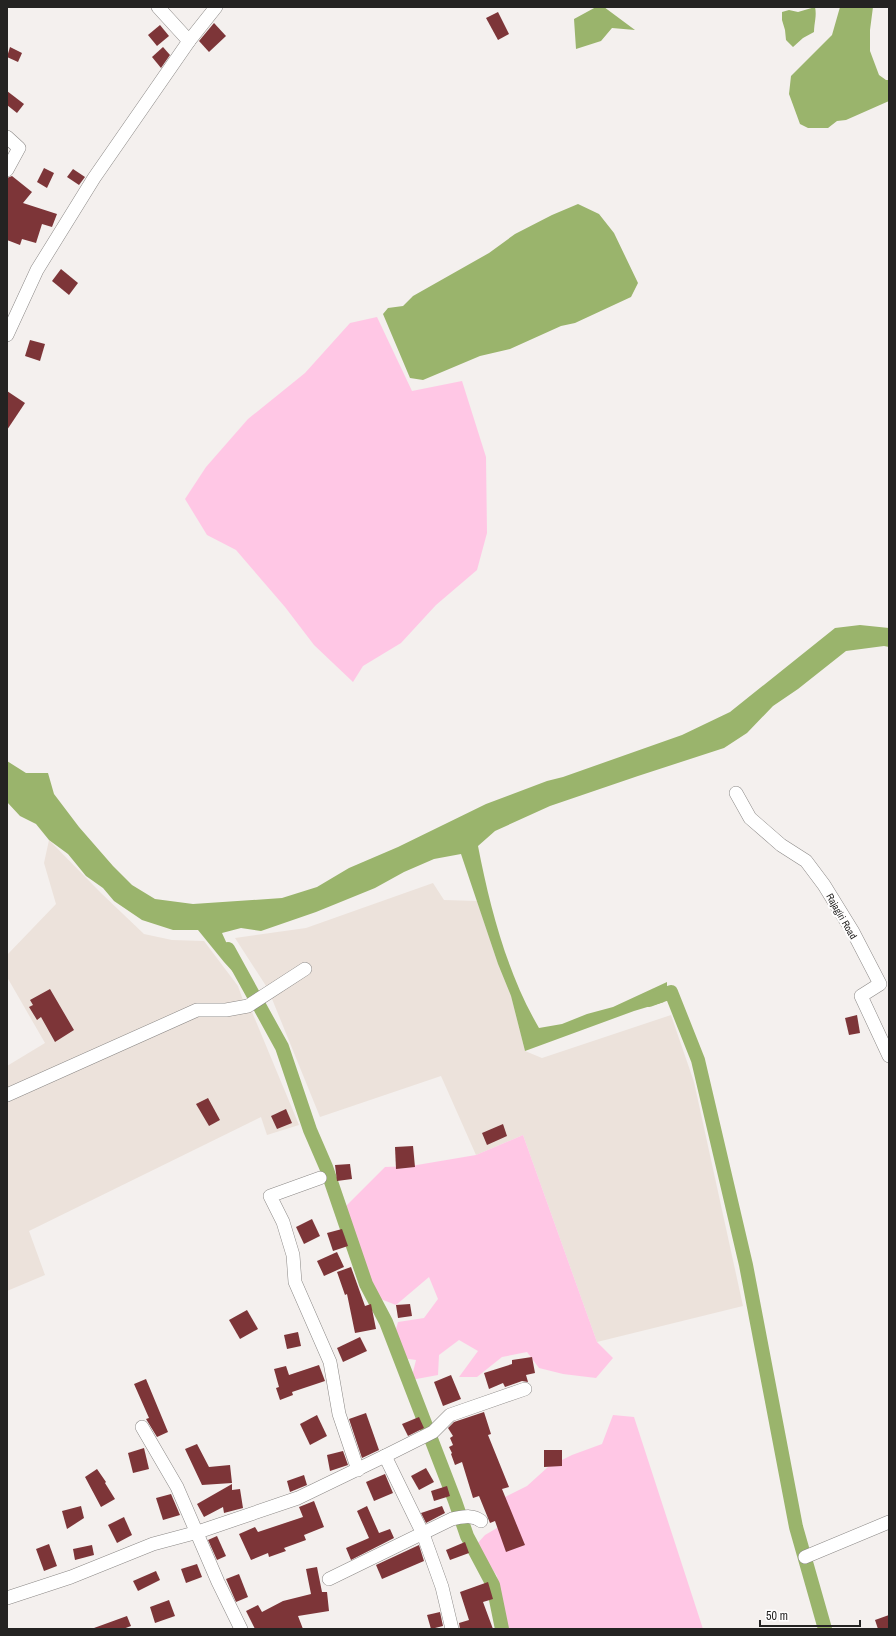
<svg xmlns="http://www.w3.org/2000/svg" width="896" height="1636" viewBox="0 0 896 1636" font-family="'Archivo Narrow',sans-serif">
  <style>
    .built { fill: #ece2db }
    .green { fill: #ffc7e5 }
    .water { fill: #9ab46c }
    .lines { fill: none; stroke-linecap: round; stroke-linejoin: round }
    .canal { stroke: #9ab46c; stroke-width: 14 }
    .building { fill: #7d3538 }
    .street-casing { stroke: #8b8886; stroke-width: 14 }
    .street { stroke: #fff; stroke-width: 13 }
    .labels { text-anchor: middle; stroke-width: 4; stroke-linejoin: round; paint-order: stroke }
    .street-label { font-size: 10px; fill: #242322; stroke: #fffefe }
  </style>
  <rect width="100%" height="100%" fill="#f4f0ee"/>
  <!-- built -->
  <g class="built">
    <path d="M49,840L101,893L144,934L172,940L204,941L238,986L244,1003L252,1012L299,1125L267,1135L261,1117L29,1231L45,1275L7,1291V1066L45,1043L7,977V955L56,904L44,863Z"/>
    <path d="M433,883L444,900L477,901L498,964L511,996L525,1051L542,1058L671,1015L694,1082L743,1306L597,1342L523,1135L476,1155L441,1076L320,1117L268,989L235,938L306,928Z"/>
  </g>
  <!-- green -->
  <g class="green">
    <path d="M377,317L412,391L462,381L486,457L487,533L477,570L436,605L401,643L363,666L353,682L314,645L285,607L236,550L207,535L185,499L206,467L248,419L305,373L350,323Z"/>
    <path d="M523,1135L597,1342L613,1358L596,1378L563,1374L539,1368L527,1352L502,1357L477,1377H459L478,1351L459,1340L439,1355L438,1375L411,1380L416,1360L402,1358L393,1340L398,1322L424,1318L438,1299L429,1277L396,1305L378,1298C365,1269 351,1238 345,1207L385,1167L411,1166L476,1155Z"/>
    <path d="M613,1415L634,1417L703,1629H506L502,1614L497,1576L476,1545L485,1535L509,1521L495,1502L527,1486L548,1467L572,1455L602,1444Z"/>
  </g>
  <!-- water -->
  <g class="water">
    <path d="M596,7H604L635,30L612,28L601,41L576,49L574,19Z"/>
    <path d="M815,7C817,16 814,23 814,32L803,38L793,47L786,40L785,30L782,20V12L789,10L798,12Z"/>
    <path d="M840,7H873L870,30V51L879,75L886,80H889V101L846,120L837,121L828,128H808L800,124L789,94L791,76L832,35Z"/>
    <path d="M578,204L599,214L614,233L638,283L631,297L575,323L561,326L510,349L480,356L423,380L410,378L383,314L388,308L403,306L413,296L489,253L515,234L552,215Z"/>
    <path d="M860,625L889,628V647L884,646L846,651L798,689L773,706L747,733L724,748L638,776L550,806L495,831L478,846C490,908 507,973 539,1028L562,1024L587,1014L613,1007L667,982V993L664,1002L634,1011L525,1051L511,996L498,964L461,854L434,859L404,872L375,888L316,912L261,931L241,928L222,933L246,986L224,962L198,930H173L142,920L114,901L103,888L86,876L68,854L49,840L36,824L20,816L7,802V761L26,773H48L54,794L79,827L113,866L132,885L155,899L193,904L282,898L317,887L349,868L398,847L486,804L547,781L563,777L682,735L730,712L835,628Z"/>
  </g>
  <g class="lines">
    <!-- canal -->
    <g class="canal">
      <path d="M228,949L282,1047L310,1130L326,1167L366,1284L386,1322L455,1501L467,1536L493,1585L502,1629"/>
      <path d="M649,1000L671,992L698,1060L746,1265L796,1527L825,1629"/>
    </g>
  </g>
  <!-- building -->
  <g class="building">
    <path d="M498,12L509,34L498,40L486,18Z"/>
    <path d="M214,23L226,36L209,52L199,41Z"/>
    <path d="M160,25L169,36L157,46L148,35Z"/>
    <path d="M10,47L22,53L18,62L7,57Z"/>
    <path d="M163,47L170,55L161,68L152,57Z"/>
    <path d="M7,91L24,104L17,113L7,105Z"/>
    <path d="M44,168L54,173L47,188L37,182Z"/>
    <path d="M73,169L85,177L79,185L67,177Z"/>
    <path d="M12,176L32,192L23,203L57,214L52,227L42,224L36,243L22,239L20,245L7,240V178Z"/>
    <path d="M61,269L78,283L69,295L52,281Z"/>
    <path d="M30,340L45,344L40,361L25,356Z"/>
    <path d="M7,391L25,403L7,430Z"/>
    <path d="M50,989L74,1030L55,1042L41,1017L37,1020L29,1007L33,1005L30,1000Z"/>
    <path d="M857,1015L860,1033L849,1035L845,1018Z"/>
    <path d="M208,1098L220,1120L209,1126L196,1104Z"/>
    <path d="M286,1109L292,1123L277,1129L271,1116Z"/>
    <path d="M503,1124L507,1136L487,1145L482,1133Z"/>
    <path d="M413,1146L415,1167L396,1169L395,1147Z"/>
    <path d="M350,1164L352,1179L337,1181L335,1165Z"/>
    <path d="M312,1219L320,1236L304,1244L296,1227Z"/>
    <path d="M342,1229L348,1246L333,1251L327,1233Z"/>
    <path d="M337,1252L344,1267L324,1276L317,1261Z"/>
    <path d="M351,1267L365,1306L371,1304L376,1329L355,1333L347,1294L345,1295L337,1272Z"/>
    <path d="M410,1304L412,1316L398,1318L396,1305Z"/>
    <path d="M247,1310L258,1329L240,1339L229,1320Z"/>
    <path d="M298,1332L301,1346L287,1349L284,1335Z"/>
    <path d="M360,1337L367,1351L343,1362L337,1348Z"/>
    <path d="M532,1357L535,1373L526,1375L528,1382L522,1381L505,1387L503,1383L489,1389L484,1373L512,1364V1360Z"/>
    <path d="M319,1365L325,1381L292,1392L293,1395L280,1400L276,1388L279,1387L274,1369L286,1366L289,1375Z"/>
    <path d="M451,1375L461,1399L443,1406L434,1382Z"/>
    <path d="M146,1379L168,1432L157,1437L146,1419L149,1418L134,1384Z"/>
    <path d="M484,1412L491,1434L488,1435L509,1487L502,1489L525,1545L506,1552L495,1521L490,1523L479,1496L473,1498L462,1462L455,1465L451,1454L452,1453L449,1447L453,1445L450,1438L453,1436L448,1428L454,1422Z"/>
    <path d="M366,1413L379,1450L362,1458L349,1419Z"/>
    <path d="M317,1415L327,1436L310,1445L300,1424Z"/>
    <path d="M419,1417L424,1428L408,1436L402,1424Z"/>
    <path d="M197,1444L209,1467L230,1465L232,1483L202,1485L185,1449Z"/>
    <path d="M144,1448L149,1469L133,1473L128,1453Z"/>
    <path d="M544,1450H562V1466L544,1467Z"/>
    <path d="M343,1451L348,1465L330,1471L327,1455Z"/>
    <path d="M426,1468L434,1482L419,1490L411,1476Z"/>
    <path d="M97,1469L106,1482L105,1483L115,1499L101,1507L85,1477Z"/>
    <path d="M385,1474L393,1493L374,1501L366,1482Z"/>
    <path d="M304,1475L307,1485L290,1492L287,1481Z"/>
    <path d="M232,1484V1490L240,1489L243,1508L224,1513L223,1507L204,1517L197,1504Z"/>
    <path d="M447,1486L450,1496L434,1501L431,1491Z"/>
    <path d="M171,1494L180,1515L163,1520L156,1498Z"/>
    <path d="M314,1501L324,1527L304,1535L306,1540L284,1548L286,1551L269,1557L268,1553L251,1560L239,1534L255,1527L258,1532L303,1517L299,1507Z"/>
    <path d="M81,1506L84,1518L67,1529L62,1511Z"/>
    <path d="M367,1506L379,1533L390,1529L394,1538L351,1560L346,1548L369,1538L357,1511Z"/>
    <path d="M442,1506L445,1513L426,1523L421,1513Z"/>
    <path d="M124,1517L132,1535L117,1543L108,1525Z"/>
    <path d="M217,1536L226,1556L217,1560L208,1540Z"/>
    <path d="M465,1542L469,1553L450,1560L446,1550Z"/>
    <path d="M49,1544L57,1566L44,1571L36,1549Z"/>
    <path d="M92,1545L94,1555L75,1560L73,1549Z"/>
    <path d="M419,1545L424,1561L382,1579L376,1565Z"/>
    <path d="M197,1564L202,1577L186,1583L181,1569Z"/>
    <path d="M317,1567L322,1592H327L329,1611L298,1616L303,1629H255L246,1611L258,1605L262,1612L283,1601L311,1594L306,1569Z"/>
    <path d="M156,1571L160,1580L138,1591L133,1581Z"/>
    <path d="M239,1574L248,1597L236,1602L226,1579Z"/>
    <path d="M488,1582L493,1599L483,1602L493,1629H460L459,1623L469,1620L460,1592Z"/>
    <path d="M169,1600L175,1616L155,1623L150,1607Z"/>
    <path d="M440,1612L443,1626L431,1629L427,1615Z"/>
    <path d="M889,1615V1629H878L875,1620Z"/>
    <path d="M127,1616L131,1626L123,1629H94V1628Z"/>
  </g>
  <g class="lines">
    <!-- street casing -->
    <g class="street-casing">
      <g id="street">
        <path d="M158,7L189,41"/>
        <path d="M7,137L19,148L7,170"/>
        <path d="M7,335L37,270L94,178L189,41L216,7"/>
        <path d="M736,793L750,818L781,845L806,861L824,885L853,932L880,984L861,996L889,1056"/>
        <path d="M7,1095L197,1010H226L248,1006L305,969"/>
        <path d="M320,1178L270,1196L283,1222L293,1255L295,1282L330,1362L339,1414L358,1470"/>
        <path d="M142,1427L177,1487L218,1582L241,1629"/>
        <path d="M385,1456L433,1432L450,1415L525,1389"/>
        <path d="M805,1557L889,1522"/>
        <path d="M329,1579L452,1519C463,1517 472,1514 481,1521"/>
        <path d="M7,1598L71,1577L153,1544L198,1532L298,1498L385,1456L423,1534L442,1587L452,1629"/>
      </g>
    </g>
    <!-- street -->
    <use href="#street" class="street"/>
  </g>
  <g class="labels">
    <!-- street labels -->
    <g class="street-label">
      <text transform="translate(842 916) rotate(60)" y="4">Rajagiri Road</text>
    </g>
  </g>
  <!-- border -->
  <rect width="896" height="1636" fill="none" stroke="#242322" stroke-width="16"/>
  <!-- scale -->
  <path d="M760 1620v6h100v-6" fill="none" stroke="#242322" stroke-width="2"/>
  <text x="766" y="1620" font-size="12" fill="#242322" stroke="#fffefe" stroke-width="3" paint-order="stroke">50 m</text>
</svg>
